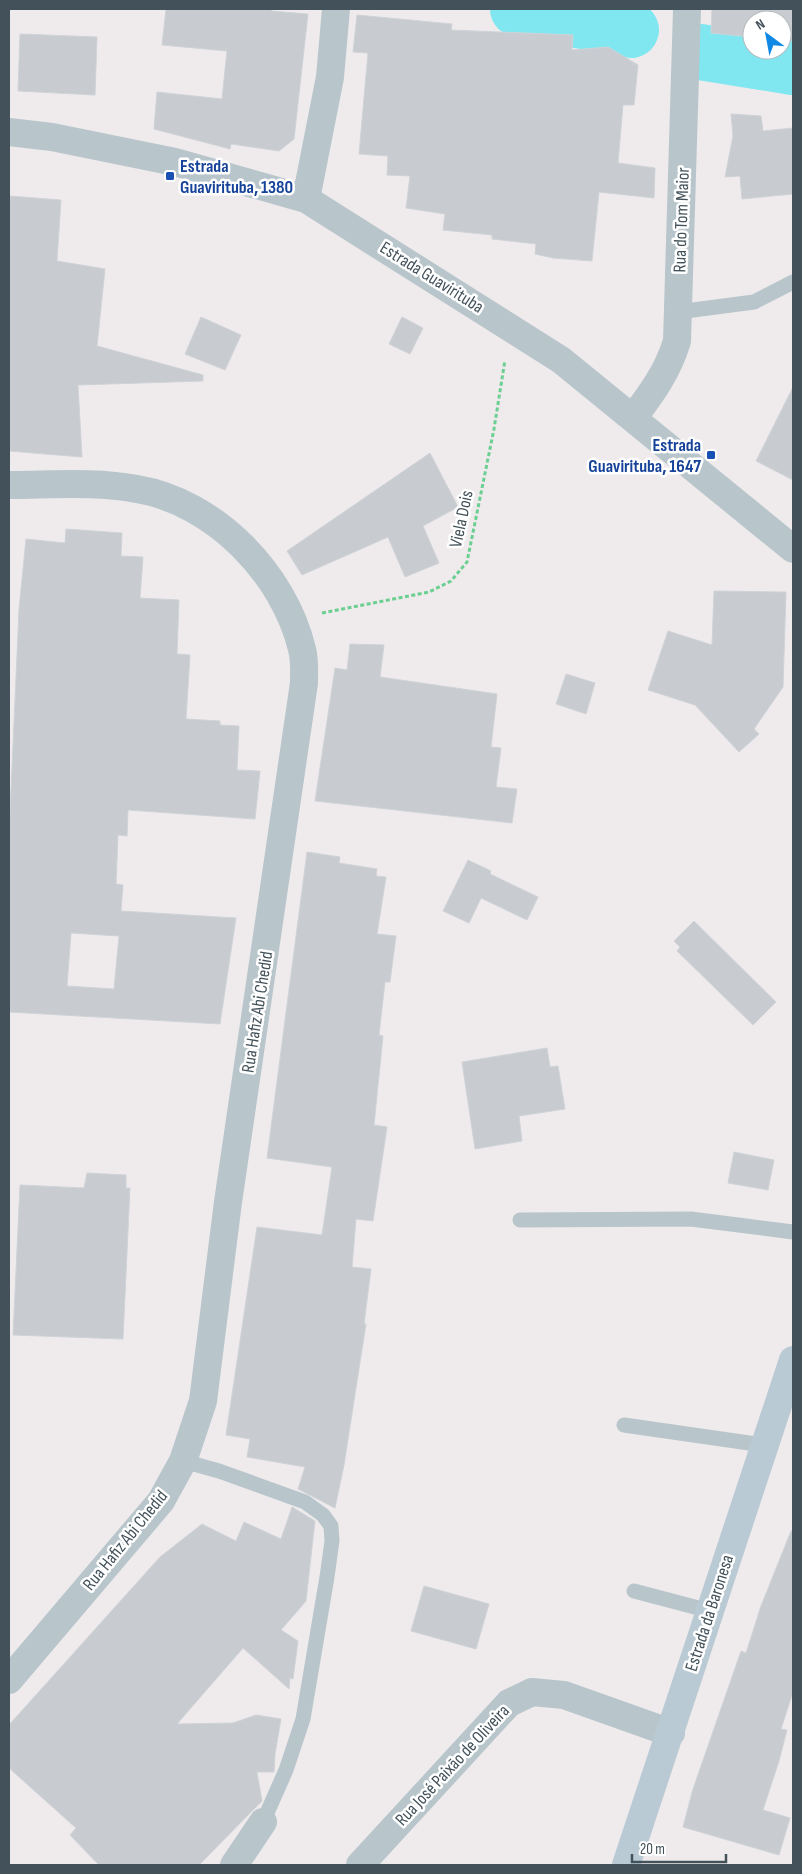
<svg xmlns="http://www.w3.org/2000/svg" width="802" height="1874" viewBox="0 0 802 1874" font-family="'Sofia Sans Condensed',sans-serif">
  <style>
    .lines { fill: none; stroke-linecap: round; stroke-linejoin: round }
    .river { stroke: #80e7f0; stroke-width: 56 }
    .building { fill: #c8ccd1; stroke: #cfd3d8; fill-rule: evenodd }
    .path { stroke: #6ccf92; stroke-width: 3; stroke-dasharray: 4 2.5; stroke-linecap: butt }
    .service { stroke: #b8c6cc; stroke-width: 15 }
    .minor { stroke: #b8c6cc; stroke-width: 28 }
    .tertiary { stroke: #b8c6cc; stroke-width: 28 }
    .secondary { stroke: #bacad4; stroke-width: 28 }
    .transit-dot { fill: #1a4fb4; stroke: #fff; stroke-width: 2 }
    .labels { text-anchor: middle; stroke-width: 5; stroke-linejoin: round; paint-order: stroke }
    .transit-label { font-size: 18px; font-weight: bold; fill: #164399; stroke: #fff; text-anchor: start }
    .street-label { font-size: 18px; fill: #43525a; stroke: #fff }
  </style>
  <rect width="100%" height="100%" fill="#efebec"/>
  <g class="lines">
    <!-- river -->
    <g class="river">
      <path d="M518,9L631,30"/>
      <path d="M700,52L793,67"/>
    </g>
  </g>
  <!-- building -->
  <g class="building">
    <path d="M166,9H272L271,11L308,14L294,139L279,151L231,144L230,149L154,129L157,92L222,99L227,51L162,45Z"/>
    <path d="M712,9H793V41L782,40V20H752V37L711,33Z"/>
    <path d="M357,15L452,24L451,30L573,35L572,50L608,47L638,65L634,105H623L618,163L655,168L654,198L599,192L592,261L553,258L535,254L536,244L492,239V235L443,230L445,214L406,208L410,176L387,175L388,156L359,154L368,53L353,52Z"/>
    <path d="M20,34L97,37L95,95L18,91Z"/>
    <path d="M731,114L761,116L763,131L793,128V194L742,199L740,176L725,177L733,136Z"/>
    <path d="M9,196L61,200L57,261L105,269L97,346L203,375V381L78,385L82,457L9,451Z"/>
    <path d="M201,317L241,335L225,370L185,354Z"/>
    <path d="M402,317L423,328L410,354L389,344Z"/>
    <path d="M793,387V480L756,461Z"/>
    <path d="M430,453L458,507L423,526L439,563L405,577L388,537L302,575L287,551Z"/>
    <path d="M66,529L122,533L121,556L143,557L140,598L179,600L177,654L190,655L186,719L220,721V725L239,726L237,770L260,771L255,819L128,810L127,836L118,835L116,884L123,885L121,911L236,918L220,1024L9,1012V835L19,609L26,539L65,543ZM71,933L119,936L114,989L67,986Z"/>
    <path d="M714,591L786,592L783,687L754,729L759,734L739,752L695,705L648,690L668,631L712,645Z"/>
    <path d="M350,644L384,645L380,677L497,694L491,747L501,748L496,787L517,789L512,823L315,801L335,668L347,670Z"/>
    <path d="M566,674L595,683L586,714L556,704Z"/>
    <path d="M307,852L340,857L339,863L377,869L376,876L386,877L377,934L396,936L390,982H385L379,1035L383,1036L374,1125L387,1127L373,1221L356,1219L352,1267L371,1269L364,1324H366L344,1465L335,1508L298,1489L305,1467L247,1457L250,1439L226,1435L257,1227L322,1235L332,1167L267,1158Z"/>
    <path d="M468,860L491,871L490,874L538,897L527,920L481,898L469,923L443,911Z"/>
    <path d="M694,921L776,1002L753,1025L677,951L680,947L674,941Z"/>
    <path d="M547,1048L550,1067L558,1066L565,1109L519,1116L522,1141L475,1149L462,1062Z"/>
    <path d="M734,1152L774,1160L768,1190L728,1183Z"/>
    <path d="M87,1173L126,1175V1188H130L123,1339L13,1335L20,1185L84,1188Z"/>
    <path d="M292,1507L315,1521L306,1601L281,1630L298,1641L293,1679L290,1678L289,1689L243,1648L177,1724L233,1723L256,1715L281,1719L275,1754L274,1772H257L262,1801L199,1865H99L70,1835L76,1828L9,1768V1725L160,1557L202,1524L236,1541L244,1522L281,1539Z"/>
    <path d="M791,1531H793V1692L781,1729L787,1730L779,1761L763,1810L790,1818L779,1855L683,1827L693,1789L741,1651L746,1653L761,1606Z"/>
    <path d="M424,1586L489,1604L476,1649L411,1631Z"/>
  </g>
  <g class="lines">
    <!-- path -->
    <path class="path" d="M322,613L429,592L451,581L467,562L494,429L505,360"/>
    <!-- service -->
    <g class="service">
      <path d="M678,312L754,302L793,282"/>
      <path d="M520,1220L691,1219L793,1232"/>
      <path d="M624,1425L763,1445"/>
      <path d="M183,1461L219,1471L305,1502L323,1515L331,1526L332,1541L327,1577L303,1719L286,1770L263,1822"/>
      <path d="M634,1591L710,1611"/>
    </g>
    <!-- minor -->
    <g class="minor">
      <path d="M306,199L330,77L336,9"/>
      <path d="M633,418C652,393 668,371 677,341L687,9"/>
      <path d="M9,485C51,485 95,481 137,489C215,502 284,574 302,649C305,660 304,673 304,683L228,1202L203,1401L183,1461L161,1501L9,1680"/>
      <path d="M234,1865L263,1822"/>
      <path d="M360,1865L509,1703L532,1692L564,1695L671,1733"/>
    </g>
    <!-- tertiary -->
    <path class="tertiary" d="M9,132L52,137L175,162L306,199L561,360L793,549"/>
    <!-- secondary -->
    <path class="secondary" d="M626,1865L793,1360"/>
  </g>
  <!-- markers -->
  <g class="transit-dot">
    <rect x="165" y="171" width="10" height="10" rx="2.5"/>
    <rect x="706" y="450" width="10" height="10" rx="2.5"/>
  </g>
  <g class="labels">
    <!-- transit labels -->
    <g class="transit-label">
      <text x="180" y="172">Estrada<tspan x="180" dy="21">Guavirituba, 1380</tspan></text>
      <text x="701" y="451" text-anchor="end">Estrada<tspan x="701" dy="21">Guavirituba, 1647</tspan></text>
    </g>
    <!-- street labels -->
    <g class="street-label">
      <text transform="translate(681 220) rotate(-88)" y="6">Rua do Tom Maior</text>
      <text transform="translate(432 277) rotate(32)" y="6">Estrada Guavirituba</text>
      <text transform="translate(461 519) rotate(-78)" y="6">Viela Dois</text>
      <text transform="translate(257 1012) rotate(-81)" y="6">Rua Hafiz Abi Chedid</text>
      <text transform="translate(125 1540) rotate(-51)" y="6">Rua Hafiz Abi Chedid</text>
      <text transform="translate(709 1613) rotate(-72)" y="6">Estrada da Baronesa</text>
      <text transform="translate(452 1765) rotate(-47)" y="6">Rua José Paixão de Oliveira</text>
    </g>
  </g>
  <!-- border -->
  <rect width="802" height="1874" fill="none" stroke="#43525a" stroke-width="20"/>
  <!-- north arrow -->
  <g transform="translate(767 35) rotate(328)"><circle r="24" fill="#ffffff" stroke="#b4babd"/>
  <path d="M0-4L9 19L0 12L-9 19Z" fill="#1088e4"/>
  <text y="-8" font-size="14" font-weight="bold" text-anchor="middle" fill="#43525a">N</text>
  </g>
  <!-- scale -->
  <path d="M632 1854v8h94v-8" fill="none" stroke="#43525a" stroke-width="2.5"/>
  <text x="640" y="1854" font-size="15" fill="#43525a" stroke="#ffffff" stroke-width="4" paint-order="stroke">20 m</text>
</svg>
